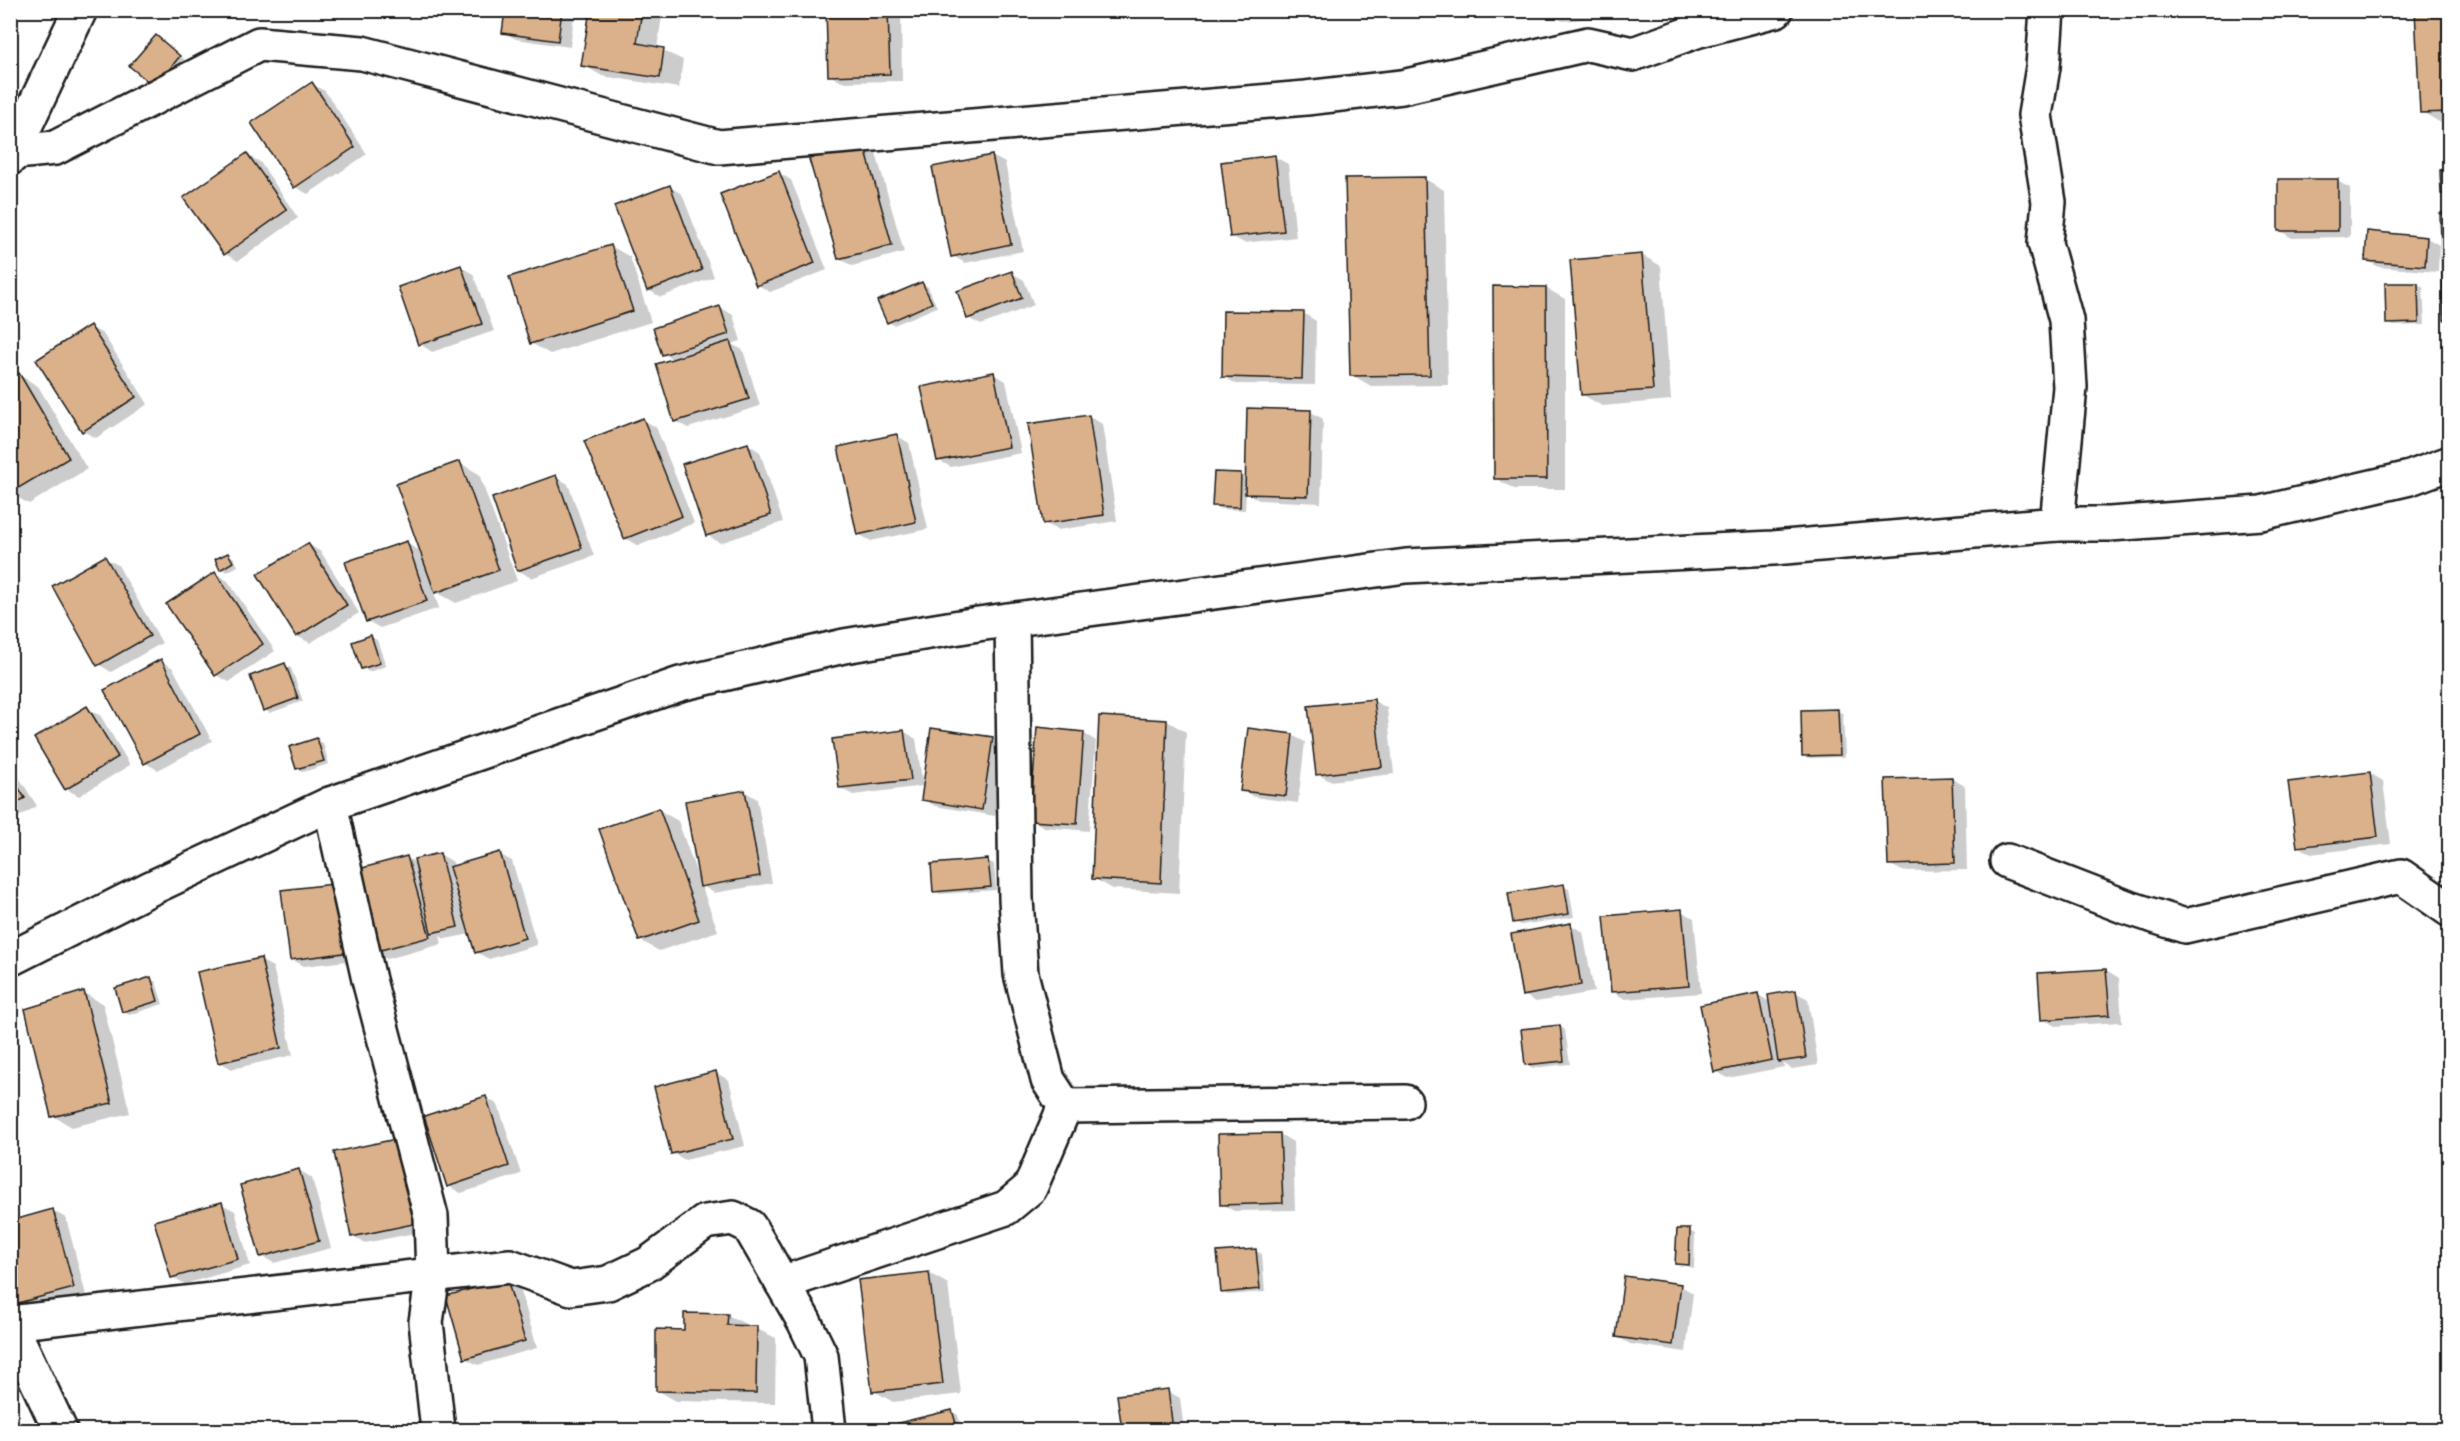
<svg xmlns="http://www.w3.org/2000/svg" width="2460" height="1441" viewBox="0 0 2460 1441" font-family="Mali,sans-serif">
  <style>
    .shadow { fill: #0003 }
    .building { fill: #dab18b; stroke: #1c1c1c; stroke-width: 1.5 }
    .lines { fill: none; stroke-linecap: round; stroke-linejoin: round }
    .minor-casing { stroke: #1c1c1c; stroke-width: 38 }
    .tertiary-casing { stroke: #1c1c1c; stroke-width: 38 }
    .minor { stroke: #fff; stroke-width: 33 }
    .tertiary { stroke: #fff; stroke-width: 33 }
  </style>
  <rect width="100%" height="100%" fill="#fff"/>
  <filter id="ink" filterUnits="userSpaceOnUse"><feTurbulence type="fractalNoise" baseFrequency=".0167" numOctaves="2"/><feDisplacementMap in="SourceGraphic" scale="12" xChannelSelector="R" yChannelSelector="G"/><feConvolveMatrix kernelMatrix="1 2 1 2 8 2 1 2 1" color-interpolation-filters="sRGB"/></filter>
  <g filter="url(#ink)">
    <!-- shadow -->
    <g class="shadow">
      <path d="M506,10H575L570,47L516,39L503,32Z"/>
      <path d="M591,10H663L657,48L683,60L679,88L602,76L583,65Z"/>
      <path d="M828,10H901L902,81L842,82L829,75Z"/>
      <path d="M1550,10H1625V15L1563,21L1550,14Z"/>
      <path d="M2450,10V123H2441L2422,112Z"/>
      <path d="M156,37L185,60L161,89Z"/>
      <path d="M312,84L325,91L367,154L308,194L295,187Z"/>
      <path d="M863,145L876,153L904,252L852,266L839,258Z"/>
      <path d="M247,155L260,162L298,218L238,261L225,254Z"/>
      <path d="M992,156L1005,163L1023,251L965,263L953,256Z"/>
      <path d="M1275,157L1288,164L1296,237L1244,243L1231,236Z"/>
      <path d="M779,173L791,180L827,270L770,292L758,285Z"/>
      <path d="M1425,179L1444,190L1448,385L1371,386L1352,375Z"/>
      <path d="M2337,181L2350,188V237L2292,238L2279,230Z"/>
      <path d="M670,187L682,194L714,277L661,297L648,290Z"/>
      <path d="M2427,238L2439,245L2438,272L2379,267L2366,260Z"/>
      <path d="M611,246L630,257L651,322L550,354L531,343Z"/>
      <path d="M1642,255L1661,266L1671,400L1602,406L1583,395Z"/>
      <path d="M461,267L473,274L494,331L432,352L420,344Z"/>
      <path d="M1012,273L1024,280L1034,305L981,325L968,318Z"/>
      <path d="M922,283L928,287L937,307L894,325L888,322Z"/>
      <path d="M2417,284L2423,287L2425,325L2394,326L2388,323Z"/>
      <path d="M1546,288L1565,299V489H1514L1495,478Z"/>
      <path d="M720,307L733,315L741,341L731,344L743,350L760,406L688,428L675,421L674,360L664,354Z"/>
      <path d="M1303,313L1316,321L1315,385L1236,384L1223,376Z"/>
      <path d="M90,327L103,334L148,404L96,438L83,431Z"/>
      <path d="M993,374L1006,381L1021,453L951,467L938,460Z"/>
      <path d="M19,375L38,386L87,469L29,504L10,493V380Z"/>
      <path d="M1311,412L1323,419L1321,503L1259,500L1246,493L1245,510L1220,509L1214,505L1240,475L1246,478Z"/>
      <path d="M1089,416L1102,424L1117,521L1057,530L1044,523Z"/>
      <path d="M643,420L656,427L694,523L638,546L625,538Z"/>
      <path d="M896,435L909,443L928,529L871,541L858,534Z"/>
      <path d="M748,444L760,452L783,522L720,543L707,535Z"/>
      <path d="M460,463L479,474L517,581L456,603L433,590L439,608L380,628L367,621L406,543L422,552Z"/>
      <path d="M556,477L568,484L594,556L531,578L518,570Z"/>
      <path d="M308,544L321,552L359,613L310,643L297,636Z"/>
      <path d="M228,554L234,558L238,566L227,572L222,569Z"/>
      <path d="M105,558L118,565L162,643L111,672L98,664Z"/>
      <path d="M215,573L228,581L275,651L229,682L216,675Z"/>
      <path d="M371,637L377,640L386,666L369,672L363,668Z"/>
      <path d="M161,661L173,668L212,741L158,770L145,763Z"/>
      <path d="M285,665L291,668L303,701L270,713L264,710Z"/>
      <path d="M1374,701L1387,708L1394,774L1330,781L1317,774Z"/>
      <path d="M87,708L100,715L130,765L79,796L66,789Z"/>
      <path d="M1837,710L1843,714L1845,757L1810,758L1804,755Z"/>
      <path d="M1167,721L1186,732L1179,893L1113,889L1093,878Z"/>
      <path d="M904,731L916,739L923,786L853,795L840,788Z"/>
      <path d="M1083,733L1096,741L1089,831L1044,827L1032,820Z"/>
      <path d="M1292,735L1305,742L1298,803L1254,797L1242,790Z"/>
      <path d="M993,739L1005,746L995,816L935,806L923,799Z"/>
      <path d="M317,740L323,743L329,764L303,772L297,768Z"/>
      <path d="M10,763L37,806L10,822Z"/>
      <path d="M2370,773L2383,781L2391,844L2311,854L2298,846Z"/>
      <path d="M1952,779L1965,786L1967,870L1902,871L1889,864Z"/>
      <path d="M744,791L757,799L772,883L714,893L701,885L718,931L659,951L640,940L659,810L678,821L698,877Z"/>
      <path d="M440,854L453,862L454,867L499,854L512,861L537,945L489,959L476,952L471,934L445,939L440,936L442,944L387,959L374,951L407,858L416,863Z"/>
      <path d="M988,861L994,864L996,890L940,894L935,891Z"/>
      <path d="M1563,886L1569,889L1574,917L1521,925L1515,922Z"/>
      <path d="M355,892L364,959L304,966L291,959Z"/>
      <path d="M1681,911L1694,918L1701,993L1625,999L1613,992Z"/>
      <path d="M1571,925L1583,932L1594,992L1536,1002L1524,995Z"/>
      <path d="M260,960L273,967L293,1055L232,1069L220,1062Z"/>
      <path d="M2106,970L2119,978L2122,1022L2055,1026L2043,1019Z"/>
      <path d="M150,979L156,982L163,1004L129,1015L123,1011Z"/>
      <path d="M1795,992L1808,999L1818,1065L1792,1069L1783,1063L1784,1067L1728,1078L1715,1071L1757,994L1770,1002Z"/>
      <path d="M84,993L103,1004L130,1113L72,1127L53,1116Z"/>
      <path d="M1560,1026L1565,1030L1570,1064L1532,1068L1526,1064Z"/>
      <path d="M716,1073L729,1080L745,1146L685,1160L672,1153Z"/>
      <path d="M486,1097L498,1105L521,1174L461,1193L448,1186Z"/>
      <path d="M1280,1134L1293,1142L1295,1210L1234,1211L1221,1204Z"/>
      <path d="M335,1153L430,1230L365,1243L353,1236Z"/>
      <path d="M299,1170L312,1178L331,1248L274,1263L261,1256Z"/>
      <path d="M222,1204L235,1211L250,1265L185,1284L172,1277Z"/>
      <path d="M53,1211L66,1218L86,1295L28,1311L15,1303Z"/>
      <path d="M1690,1231L1695,1234L1694,1268L1676,1264Z"/>
      <path d="M1256,1251L1262,1254L1265,1292L1228,1295L1222,1292Z"/>
      <path d="M929,1273L948,1284L961,1394L893,1402L874,1391Z"/>
      <path d="M507,1280L520,1288L537,1348L478,1365L465,1358Z"/>
      <path d="M1681,1286L1693,1293L1686,1352L1630,1344L1618,1337Z"/>
      <path d="M727,1315L776,1338L775,1403L676,1401L657,1390L686,1332Z"/>
      <path d="M1167,1391L1180,1398L1184,1430H1123L1119,1397Z"/>
      <path d="M952,1411L958,1415L962,1430H902L900,1424Z"/>
    </g>
    <!-- building -->
    <g class="building">
      <path d="M505,10H562L558,41L502,33Z"/>
      <path d="M590,10H642L637,43L664,48L660,78L581,66Z"/>
      <path d="M826,10H888L890,74L828,76Z"/>
      <path d="M1548,10H1596L1549,15Z"/>
      <path d="M2415,10H2450V112L2420,113Z"/>
      <path d="M156,35L180,56L155,87L129,66Z"/>
      <path d="M312,82L355,147L294,188L251,123Z"/>
      <path d="M864,144L892,245L838,259L809,159Z"/>
      <path d="M247,153L287,210L224,255L183,198Z"/>
      <path d="M992,155L1011,244L951,257L932,167Z"/>
      <path d="M1275,155L1284,231L1230,237L1221,162Z"/>
      <path d="M2440,170H2450V194H2441Z"/>
      <path d="M779,171L815,263L756,286L720,194Z"/>
      <path d="M1425,177L1430,375L1350,376L1345,178Z"/>
      <rect x="2278" y="179" width="60" height="52"/>
      <path d="M670,185L702,270L647,291L614,206Z"/>
      <path d="M2440,213H2450V319L2444,320Z"/>
      <path d="M2367,231L2427,237L2425,266L2365,261Z"/>
      <path d="M611,245L633,311L530,344L509,277Z"/>
      <path d="M1642,254L1653,390L1581,395L1570,260Z"/>
      <path d="M461,265L482,324L418,345L398,287Z"/>
      <path d="M1012,271L1022,298L967,319L957,291Z"/>
      <path d="M922,282L932,303L887,323L877,301Z"/>
      <path d="M2385,283H2418L2419,323L2386,324Z"/>
      <path d="M1493,286L1546,287L1547,479H1494Z"/>
      <path d="M720,306L729,334L662,355L653,328Z"/>
      <path d="M1223,311L1304,312L1302,379L1222,377Z"/>
      <path d="M90,325L136,397L82,432L36,360Z"/>
      <path d="M730,341L749,399L674,422L656,364Z"/>
      <path d="M994,372L1009,447L937,461L921,387Z"/>
      <path d="M19,373L69,458L10,493V378Z"/>
      <path d="M1247,408L1311,410L1308,496L1245,494Z"/>
      <path d="M1089,415L1104,515L1043,524L1028,424Z"/>
      <path d="M643,418L682,516L624,539L584,441Z"/>
      <path d="M897,434L916,522L857,535L838,447Z"/>
      <path d="M748,443L771,515L706,536L682,464Z"/>
      <path d="M460,461L499,570L435,593L396,484Z"/>
      <path d="M1214,472L1241,473L1240,507L1212,506Z"/>
      <path d="M556,475L582,548L517,571L492,498Z"/>
      <path d="M407,541L427,601L366,622L345,562Z"/>
      <path d="M308,543L347,605L296,637L257,574Z"/>
      <path d="M228,553L233,562L220,570L215,559Z"/>
      <path d="M105,556L150,636L97,666L52,586Z"/>
      <path d="M215,572L263,644L215,676L166,604Z"/>
      <path d="M371,635L380,663L361,669L352,642Z"/>
      <path d="M161,659L200,734L144,764L104,690Z"/>
      <path d="M285,663L298,698L263,711L250,676Z"/>
      <path d="M1374,699L1382,767L1316,775L1308,706Z"/>
      <path d="M87,706L118,757L65,790L34,738Z"/>
      <path d="M1838,709L1840,755L1802,756L1801,710Z"/>
      <path d="M1099,716L1167,720L1161,883L1092,879Z"/>
      <path d="M1037,727L1084,732L1077,824L1030,821Z"/>
      <path d="M931,728L993,737L982,810L921,800Z"/>
      <path d="M1248,728L1293,734L1286,796L1240,791Z"/>
      <path d="M904,730L911,780L839,788L832,739Z"/>
      <path d="M317,738L324,761L296,769L289,747Z"/>
      <path d="M2370,772L2378,837L2297,847L2288,782Z"/>
      <path d="M10,774L25,798L10,807Z"/>
      <path d="M1952,777L1955,863L1888,865L1885,779Z"/>
      <path d="M745,790L760,876L700,887L685,801Z"/>
      <path d="M659,808L699,920L639,941L599,829Z"/>
      <path d="M500,852L525,938L475,953L449,867Z"/>
      <path d="M440,853L458,927L431,933L414,859Z"/>
      <path d="M407,856L430,937L373,952L351,871Z"/>
      <path d="M988,859L991,887L933,892L931,864Z"/>
      <path d="M342,883L351,952L290,960L281,890Z"/>
      <path d="M1564,884L1569,914L1513,923L1508,893Z"/>
      <path d="M1682,909L1689,986L1611,992L1604,916Z"/>
      <path d="M1571,923L1581,985L1522,996L1511,934Z"/>
      <path d="M261,958L281,1048L218,1063L197,972Z"/>
      <path d="M2106,969L2110,1015L2041,1020L2038,973Z"/>
      <path d="M151,977L158,1001L122,1012L115,988Z"/>
      <path d="M1796,990L1806,1058L1778,1062L1768,995Z"/>
      <path d="M84,991L112,1103L51,1117L25,1009Z"/>
      <path d="M1758,993L1772,1060L1714,1072L1700,1005Z"/>
      <path d="M1560,1025L1564,1061L1525,1065L1521,1029Z"/>
      <path d="M716,1071L733,1139L671,1154L654,1087Z"/>
      <path d="M486,1096L509,1166L447,1187L424,1116Z"/>
      <path d="M1280,1133L1283,1203L1220,1205L1218,1134Z"/>
      <path d="M401,1138L418,1223L351,1237L334,1152Z"/>
      <path d="M299,1169L319,1241L260,1257L240,1185Z"/>
      <path d="M222,1202L238,1259L171,1278L154,1221Z"/>
      <path d="M53,1209L74,1288L14,1304L10,1291V1221Z"/>
      <path d="M1677,1229H1690L1689,1265L1675,1264Z"/>
      <path d="M1256,1249L1260,1289L1221,1293L1217,1252Z"/>
      <path d="M929,1272L943,1384L872,1392L858,1280Z"/>
      <path d="M1624,1276L1681,1284L1673,1345L1616,1337Z"/>
      <path d="M507,1279L525,1341L464,1359L446,1296Z"/>
      <path d="M684,1313L728,1314L727,1325L757,1326L756,1393L656,1391V1329L684,1330Z"/>
      <path d="M1168,1389L1173,1430H1122L1117,1395Z"/>
      <path d="M952,1410L958,1430H900L898,1423Z"/>
    </g>
    <g class="lines">
      <!-- minor casing -->
      <g class="minor-casing">
        <g id="minor">
          <path d="M2047,10L2043,67L2035,115L2049,202L2045,243L2066,320L2070,387L2057,524"/>
          <path d="M16,152L55,148L259,44L362,53L719,147L1306,98L1402,87L1588,44L1633,54L1699,30L1776,10"/>
          <path d="M10,158L80,10"/>
          <path d="M1012,620L1016,899L1021,974L1048,1080L1065,1106"/>
          <path d="M330,804L369,980L431,1216L433,1274L426,1322L438,1430"/>
          <path d="M2007,861L2126,907L2185,926L2401,876L2450,910"/>
          <path d="M1065,1106L1405,1102"/>
          <path d="M782,1283L1006,1208L1030,1188L1065,1106"/>
          <path d="M10,1323L510,1266L571,1288L608,1283L648,1264L705,1222L733,1218L749,1226L804,1321L821,1356L829,1430"/>
          <path d="M10,1323L60,1430"/>
        </g>
      </g>
      <!-- tertiary casing -->
      <g class="tertiary-casing">
        <path id="tertiary" d="M10,959L149,889L330,804L680,684L844,646L978,624L1406,566L1773,548L2057,524H2110L2261,513L2410,478L2450,463"/>
      </g>
      <!-- minor -->
      <use href="#minor" class="minor"/>
      <!-- tertiary -->
      <use href="#tertiary" class="tertiary"/>
    </g>
  </g>
  <!-- margin -->
  <rect width="2460" height="1441" fill="none" stroke="#fff" stroke-width="36"/>
  <rect x="18" y="18" width="2424" height="1405" fill="none" stroke="#1c1c1c" stroke-width="2" filter="url(#ink)"/>
</svg>
